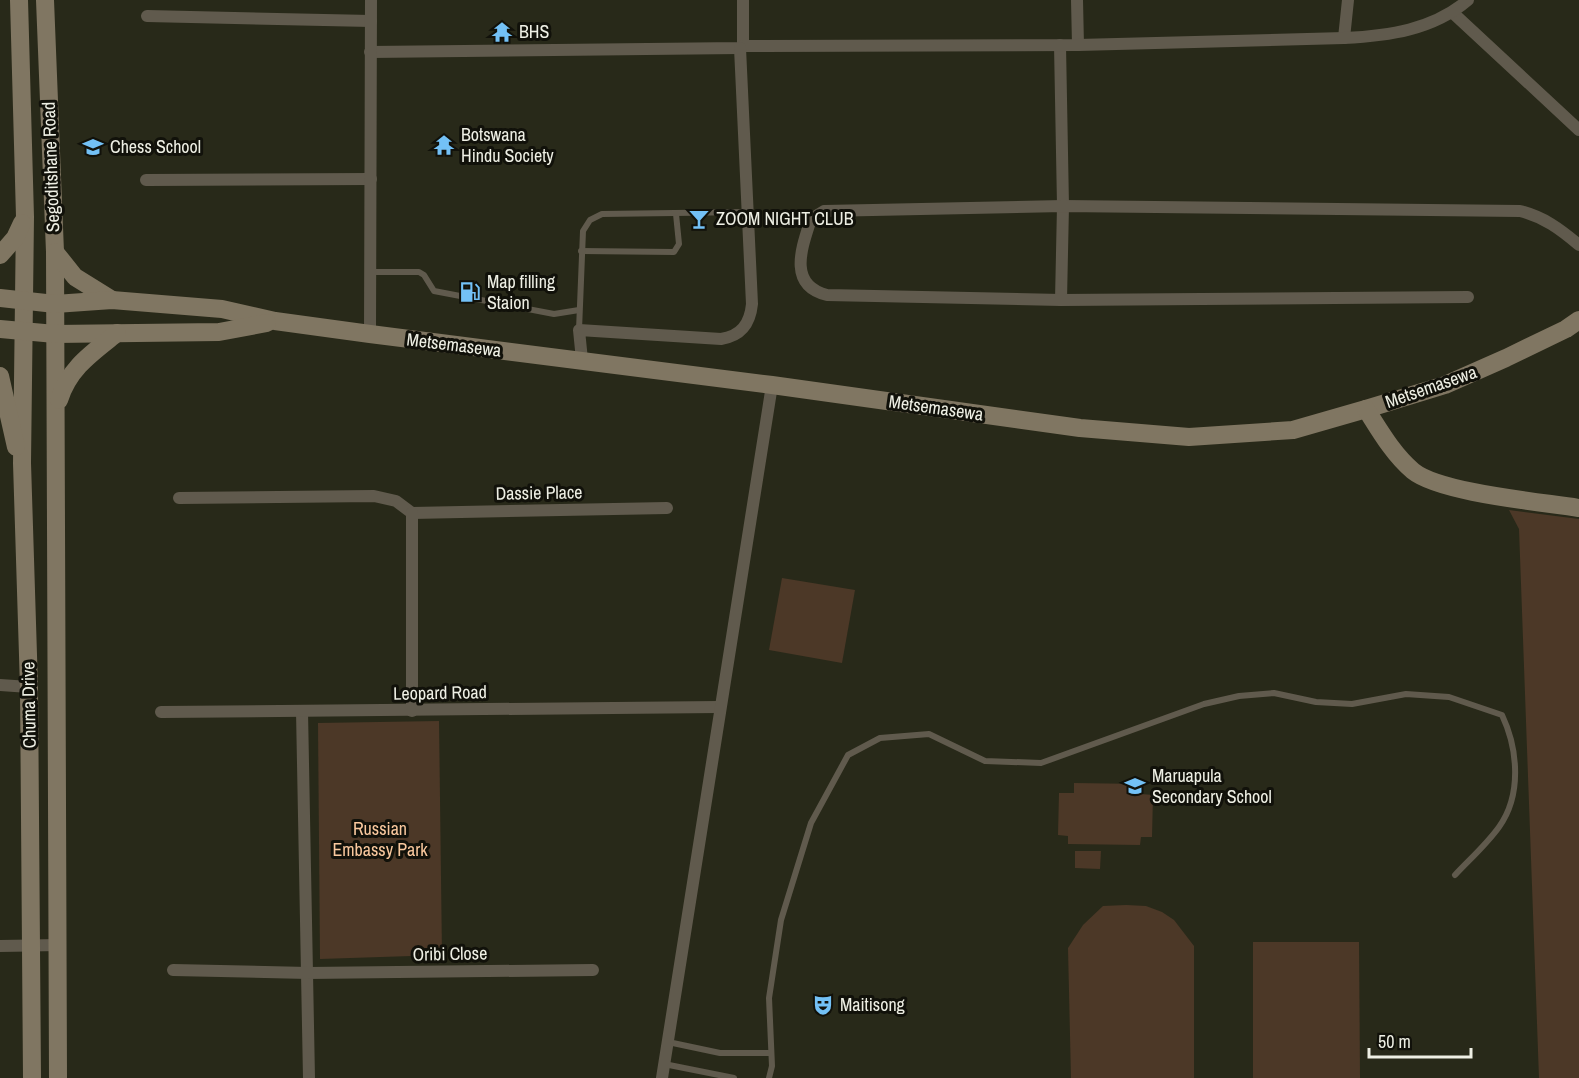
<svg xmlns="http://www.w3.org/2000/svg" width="1579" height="1078" viewBox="0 0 1579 1078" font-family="'Archivo Narrow',sans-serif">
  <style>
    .green { fill: #4c3827 }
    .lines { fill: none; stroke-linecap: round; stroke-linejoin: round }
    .lane { stroke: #605a4d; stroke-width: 6 }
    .street { stroke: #605a4d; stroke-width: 12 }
    .secondary { stroke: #807662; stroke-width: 18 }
    .labels { text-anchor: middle; stroke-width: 6; stroke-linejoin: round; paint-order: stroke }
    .poi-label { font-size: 18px; fill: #eeefe4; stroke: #11110a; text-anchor: start }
    .street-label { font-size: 18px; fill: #eeefe4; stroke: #11110a }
    .park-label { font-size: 18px; fill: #f9c89e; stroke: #11110a }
  </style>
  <rect width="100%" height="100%" fill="#282919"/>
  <!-- green -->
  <g class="green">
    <path d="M1509,510L1579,519V1078H1539L1519,529Z"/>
    <path d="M782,578L855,590L842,663L769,650Z"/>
    <path d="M439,721L442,955L320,959L318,723Z"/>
    <path d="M1074,783L1141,784V794L1153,795L1152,837H1141L1140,845L1068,844V836L1058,835L1059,793H1074Z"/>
    <path d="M1075,851H1101L1100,869L1075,868Z"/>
    <path d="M1126,905L1146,906L1162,912L1174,920L1194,946V1078H1071L1068,948L1083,925L1103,906Z"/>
    <path d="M1253,942H1359L1360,1078H1253Z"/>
  </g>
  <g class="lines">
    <!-- lane -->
    <g class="lane">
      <path d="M581,251L674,252L679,244L676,214"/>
      <path d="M372,272H419L424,275L434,291L554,314L579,310"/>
      <path d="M579,330L583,231L590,220L602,214L747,212"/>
      <path d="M668,1042L720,1053H771"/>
      <path d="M664,1064L734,1078"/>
      <path d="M769,1078L772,1066L769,998L781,920L811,823L848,755L880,738L929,734L985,761L1041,763L1204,704L1239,696L1274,693L1316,702L1352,704L1406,694L1449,697L1502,715C1518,749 1522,795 1499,827C1487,844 1469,860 1455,875"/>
    </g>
    <!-- street -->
    <g class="street">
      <path d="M743,0V46"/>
      <path d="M1077,0L1078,45"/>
      <path d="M1453,13L1579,130"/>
      <path d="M147,16L371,21"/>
      <path d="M1344,38L1348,0"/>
      <path d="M1060,45L1063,206L1061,300"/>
      <path d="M370,52L740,48L743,46L1078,45L1344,38C1388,36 1433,30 1468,0"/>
      <path d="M146,180L371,179"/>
      <path d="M1468,297L1061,300L827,295C787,285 802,247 811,219L824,211L1063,206L1520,211C1544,217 1560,229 1579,245"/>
      <path d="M370,334L371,0"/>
      <path d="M582,360L579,330L721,339C741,336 750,324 752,304L740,48"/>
      <path d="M179,498L374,496L396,501L412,513"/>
      <path d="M412,513L667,508"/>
      <path d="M412,513V711"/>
      <path d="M0,685L29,687"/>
      <path d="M302,711L309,1078"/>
      <path d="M161,712L719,707"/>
      <path d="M0,946L59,945"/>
      <path d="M173,970L308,973L593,970"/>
      <path d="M662,1078L772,385"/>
    </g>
    <!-- secondary -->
    <g class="secondary">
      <path d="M19,0L25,217L22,463L29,687L32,1078"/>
      <path d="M45,0L55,252L58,1078"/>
      <path d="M55,252L75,277L112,300"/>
      <path d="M0,255L15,238L22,223"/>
      <path d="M0,298L55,304L112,300L222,309L275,321L370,334L772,385L1080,428L1189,437L1293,430L1366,409L1445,385L1506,358L1566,329L1579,320"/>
      <path d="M0,329L55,334L219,332L267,323"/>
      <path d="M0,376L16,447"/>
      <path d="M59,400C69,368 92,353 117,333"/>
      <path d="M1366,409C1380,431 1393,454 1413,471C1440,493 1542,502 1579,508"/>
    </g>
  </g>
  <!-- icons -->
  <defs>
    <g id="temple-bare" transform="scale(1.62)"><path d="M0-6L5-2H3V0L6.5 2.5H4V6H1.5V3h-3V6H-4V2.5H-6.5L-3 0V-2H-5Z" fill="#73c1f6" stroke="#11110a" stroke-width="2.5" paint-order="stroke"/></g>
    <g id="school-bare" transform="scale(1.62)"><path d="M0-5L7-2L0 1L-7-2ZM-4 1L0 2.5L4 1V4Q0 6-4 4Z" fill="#73c1f6" stroke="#11110a" stroke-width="2.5" paint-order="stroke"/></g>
    <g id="bar-bare" transform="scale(1.62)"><path d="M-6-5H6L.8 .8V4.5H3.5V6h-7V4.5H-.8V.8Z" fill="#73c1f6" stroke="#11110a" stroke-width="2.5" paint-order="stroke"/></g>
    <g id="fuel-bare" transform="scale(1.62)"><path d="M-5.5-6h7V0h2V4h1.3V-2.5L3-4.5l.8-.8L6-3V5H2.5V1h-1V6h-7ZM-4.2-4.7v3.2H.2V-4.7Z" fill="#73c1f6" stroke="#11110a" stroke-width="2.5" paint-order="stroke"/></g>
    <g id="theatre-bare" transform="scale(1.62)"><path d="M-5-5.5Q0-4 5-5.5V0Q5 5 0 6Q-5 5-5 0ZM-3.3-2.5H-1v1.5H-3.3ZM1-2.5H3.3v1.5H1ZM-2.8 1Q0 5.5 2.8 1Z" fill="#73c1f6" stroke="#11110a" stroke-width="2.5" paint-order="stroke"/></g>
  </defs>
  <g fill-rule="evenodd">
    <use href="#temple-bare" x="502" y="32"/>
    <use href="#temple-bare" x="444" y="145"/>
    <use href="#school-bare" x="93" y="147"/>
    <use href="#bar-bare" x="699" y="219"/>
    <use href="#fuel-bare" x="470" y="292"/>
    <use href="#school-bare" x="1135" y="786"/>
    <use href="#theatre-bare" x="823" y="1005"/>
  </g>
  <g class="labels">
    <!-- poi labels -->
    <g class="poi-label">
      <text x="519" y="38">BHS</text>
      <text x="461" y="141">Botswana<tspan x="461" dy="21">Hindu Society</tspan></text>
      <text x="110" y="153">Chess School</text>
      <text x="716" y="225">ZOOM NIGHT CLUB</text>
      <text x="487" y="288">Map filling<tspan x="487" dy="21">Staion</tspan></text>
      <text x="1152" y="782">Maruapula<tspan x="1152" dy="21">Secondary School</tspan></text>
      <text x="840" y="1011">Maitisong</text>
    </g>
    <!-- street labels -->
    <g class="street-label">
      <text transform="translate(51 167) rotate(-92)" y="6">Segoditshane Road</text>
      <text transform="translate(454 345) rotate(7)" y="6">Metsemasewa</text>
      <text transform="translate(1431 387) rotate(-19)" y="6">Metsemasewa</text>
      <text transform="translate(936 408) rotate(8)" y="6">Metsemasewa</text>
      <text transform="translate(539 493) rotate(-1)" y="6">Dassie Place</text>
      <text transform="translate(440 693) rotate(-1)" y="6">Leopard Road</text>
      <text transform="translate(29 705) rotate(-91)" y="6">Chuma Drive</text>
      <text transform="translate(450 954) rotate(-1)" y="6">Oribi Close</text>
    </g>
    <!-- park labels -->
    <g class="park-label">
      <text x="380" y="835">Russian<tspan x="380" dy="21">Embassy Park</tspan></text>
    </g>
  </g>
  <!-- scale -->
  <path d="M1369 1048v9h102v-9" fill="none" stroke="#eeefe4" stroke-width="3"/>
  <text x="1378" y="1048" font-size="18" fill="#eeefe4" stroke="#11110a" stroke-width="4.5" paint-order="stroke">50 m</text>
</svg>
